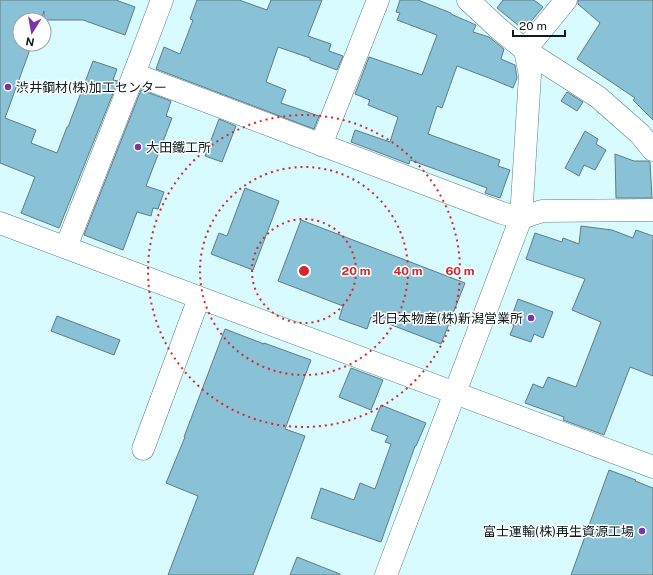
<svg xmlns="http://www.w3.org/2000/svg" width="653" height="575" viewBox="0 0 653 575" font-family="'Public Sans','Noto Sans JP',sans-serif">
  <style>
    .building { fill: #89c1d7; stroke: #5f7c87 }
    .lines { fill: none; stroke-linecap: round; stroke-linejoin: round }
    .minor-casing { stroke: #5d7e81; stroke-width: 23 }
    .minor { stroke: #fff; stroke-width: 22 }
    .ring { fill: none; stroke: #d62828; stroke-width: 2; stroke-dasharray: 2 4 }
    .poi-dot { fill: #7c35a8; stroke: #fff; stroke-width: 1.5 }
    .labels { text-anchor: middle; stroke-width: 3; stroke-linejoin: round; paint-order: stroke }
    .poi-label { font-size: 13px; fill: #0e1b1c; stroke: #fff; text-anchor: start }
    .centre { fill: #d62828; stroke: #fff; stroke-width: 2 }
    .ring-label { font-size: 12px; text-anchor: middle; font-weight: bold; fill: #d62828; stroke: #fff; stroke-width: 3; stroke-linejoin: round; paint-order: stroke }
  </style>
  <rect width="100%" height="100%" fill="#d7fbfe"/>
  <!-- building -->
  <g class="building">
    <path d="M0,0H116L135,7L125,35L83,20H44V11L41,20H20V44H32L5,118L36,130L31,143L57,153L67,127H68L93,61L117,69L113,80L118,81L59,228L21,213L35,177L0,163Z"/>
    <path d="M197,0H239L267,10L271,0H322L308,36L331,44L329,51L343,56L337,70L310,60V58L278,47L266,82L286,90L281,103L319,116L314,129L156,69L164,47L180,54L193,20L190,19Z"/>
    <path d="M400,0H418L451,13V14L476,25L473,32L489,37L504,49L501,59L515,65L517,78L513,88L489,78L457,66L442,108L437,106L428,134L500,160L498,166L510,170L500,198L485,193L487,188L410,160L409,164L351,142L355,130L390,142L398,117L368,105L370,100L355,94L369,57L422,75L437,35L397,20L400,13L396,12Z"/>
    <path d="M503,0H534L543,7L524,30L497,8Z"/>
    <path d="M578,0H653V120L633,100L635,98L577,59L600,23L578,4Z"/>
    <path d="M141,90L171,101L166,116L172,118L146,186L164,192L158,209L153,208L151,216L137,212L123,250L84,235Z"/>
    <path d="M567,92L583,102L577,111L561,101Z"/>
    <path d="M219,119L236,126L222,162L205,156Z"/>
    <path d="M585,131L598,139L596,144L606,150L595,170L584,165L579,176L565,168Z"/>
    <path d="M615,154L634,161H647L650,162L652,198H616Z"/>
    <path d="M245,188L279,201L253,270L211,254L219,233L227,236Z"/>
    <path d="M301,220L465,283L441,344L371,317L367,329L339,319L343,306L278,281Z"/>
    <path d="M581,226L612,230L633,238L636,230L653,236V376L630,367L604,435L563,420L564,417L525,403L533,384L543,388L548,377L576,387L601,322L572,310L585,279L526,259L535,233L562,242L563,238L579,244Z"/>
    <path d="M518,299L553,312L543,338L534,334L531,342L510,335L514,325L509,324Z"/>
    <path d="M57,316L120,340L114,355L51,331Z"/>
    <path d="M225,329L264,344V343L311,360L285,429L305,436L253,575H168L198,496L166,483L185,437H184Z"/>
    <path d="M351,368L383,380L371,410L339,397Z"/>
    <path d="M381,405L426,423L416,446H415L381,542L311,518L321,488L354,500L360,483L375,489L391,444L385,442L388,436L371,430Z"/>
    <path d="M609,470L636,480L635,481L653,488V575H571Z"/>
    <path d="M297,557L340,574V575H290Z"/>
  </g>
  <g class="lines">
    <!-- minor casing -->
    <g class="minor-casing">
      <g id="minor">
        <path d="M468,0L498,28L525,50L598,97L640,134L653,150"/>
        <path d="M525,50L566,0"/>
        <path d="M134,74L502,213L521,218L542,211L653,210"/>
        <path d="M321,145L378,0"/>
        <path d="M0,223L653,467"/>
        <path d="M66,247L134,74L162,0"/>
        <path d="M143,449L199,298"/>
        <path d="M386,575L521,218L530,75L525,50"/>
      </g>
    </g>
    <!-- minor -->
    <use href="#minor" class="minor"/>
  </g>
  <!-- distance rings -->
  <g class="ring">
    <circle cx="304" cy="271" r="52"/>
    <circle cx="304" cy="271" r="104"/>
    <circle cx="304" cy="271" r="156"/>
  </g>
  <!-- markers -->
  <g class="poi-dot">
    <circle cx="8" cy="87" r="4"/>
    <circle cx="138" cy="147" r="4"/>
    <circle cx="531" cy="318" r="4"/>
    <circle cx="642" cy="531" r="4"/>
  </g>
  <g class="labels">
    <!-- poi labels -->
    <g class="poi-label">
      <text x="16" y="92">渋井鋼材(株)加工センター</text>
      <text x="146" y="152">大田鐵工所</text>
      <text x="523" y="323" text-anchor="end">北日本物産(株)新潟営業所</text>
      <text x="634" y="536" text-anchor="end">富士運輸(株)再生資源工場</text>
    </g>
  </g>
  <circle cx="304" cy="271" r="6" class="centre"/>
  <g class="ring-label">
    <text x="356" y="275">20 m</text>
    <text x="408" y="275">40 m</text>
    <text x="460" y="275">60 m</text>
  </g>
  <!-- north arrow -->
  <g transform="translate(32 32) rotate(191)"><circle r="19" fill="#ffffff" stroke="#9fa4a4"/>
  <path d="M0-3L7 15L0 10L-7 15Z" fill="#7c35a8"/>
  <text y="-6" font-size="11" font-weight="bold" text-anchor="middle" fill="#0e1b1c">N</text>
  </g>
  <!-- scale -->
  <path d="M513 30v6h52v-6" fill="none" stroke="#0e1b1c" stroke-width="2"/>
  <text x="519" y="30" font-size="12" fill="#0e1b1c" stroke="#ffffff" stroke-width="3" paint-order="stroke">20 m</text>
</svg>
